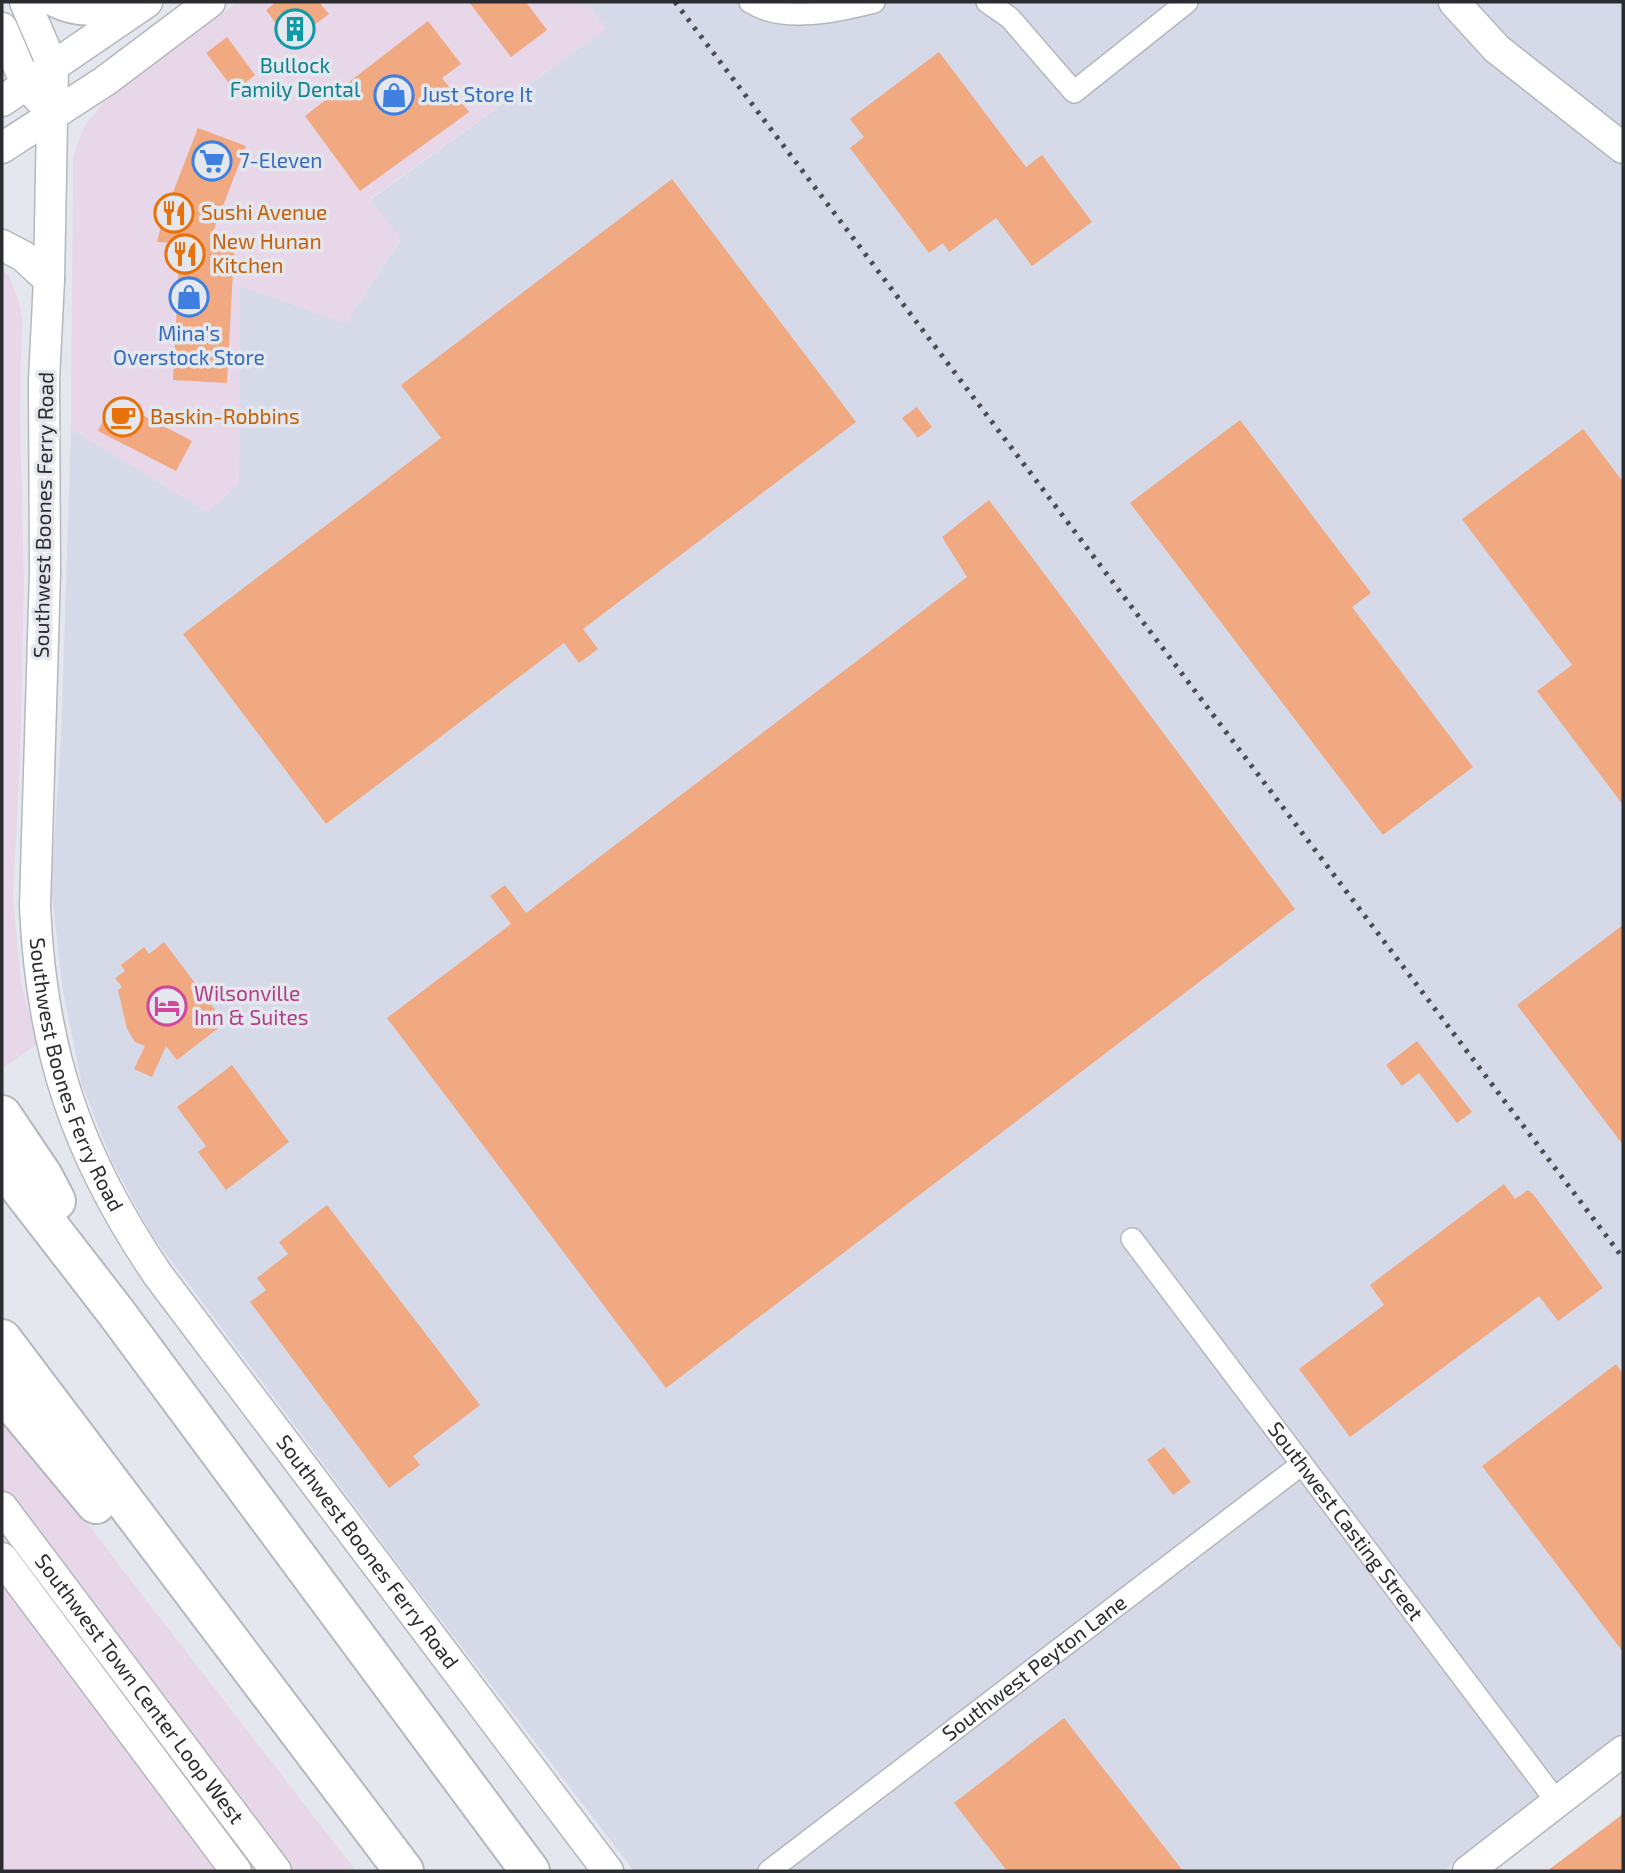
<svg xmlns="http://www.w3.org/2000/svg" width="1625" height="1873" viewBox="0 0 1625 1873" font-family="'Exo 2',sans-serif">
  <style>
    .commercial { fill: #e8d7e8 }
    .built { fill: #d6dae8 }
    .building { fill: #f0a980 }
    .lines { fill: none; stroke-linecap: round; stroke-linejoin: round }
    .street-casing { stroke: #b4b7bd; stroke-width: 24 }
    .secondary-casing { stroke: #b4b7bd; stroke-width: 33 }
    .highway-casing { stroke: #b4b7bd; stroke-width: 42 }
    .street { stroke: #fff; stroke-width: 21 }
    .secondary { stroke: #fff; stroke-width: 30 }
    .highway { stroke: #fff; stroke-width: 38 }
    .rail { stroke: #4b4c50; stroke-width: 5; stroke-dasharray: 3.5 7; stroke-linecap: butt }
    .labels { text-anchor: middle; stroke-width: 7; stroke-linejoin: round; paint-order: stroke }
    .culture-label { font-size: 21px; fill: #0d838f; stroke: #e4e7ee }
    .shop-label { font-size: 21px; fill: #366cbe; stroke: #e4e7ee; text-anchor: start }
    .food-label { font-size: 21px; fill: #c56008; stroke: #e4e7ee; text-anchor: start }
    .street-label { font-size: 21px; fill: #2b2c2f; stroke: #e4e7ee }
    .hotel-label { font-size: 21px; fill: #b23c85; stroke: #e4e7ee; text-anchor: start }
  </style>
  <rect width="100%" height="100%" fill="#e4e7ee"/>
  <!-- commercial -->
  <g class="commercial">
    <path d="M238,2H586L606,29L370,199L401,238L346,323L240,286L239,483L208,512L71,429L73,157L84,127L103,103Z"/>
    <path d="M2,270L9,276L19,302L22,320L20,411L24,584L20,763L13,896L21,982L37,1044L2,1069Z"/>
    <path d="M2,1413L25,1440L119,1565L356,1871H2Z"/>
  </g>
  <!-- built -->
  <path class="built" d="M586,2H1623V1732L1444,1871H634L405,1573L149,1231L111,1159L82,1085L62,986L51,885L61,739L71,429L208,512L239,483L240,286L346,323L401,239L370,200L606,29Z"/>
  <!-- building -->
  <g class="building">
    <path d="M276,2H319L329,14L290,43L266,10Z"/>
    <path d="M469,2H526L547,30L511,57Z"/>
    <path d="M428,21L461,64L442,78L469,112L360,191L305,116Z"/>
    <path d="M227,37L255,75L235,91L206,53Z"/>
    <path d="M939,52L1026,167L1042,155L1092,222L1032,266L996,218L949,252L943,243L929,253L850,148L864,137L850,119Z"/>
    <path d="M198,128L246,146L211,237L234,252L227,383L173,380L180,243L157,242L163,218Z"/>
    <path d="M672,179L856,422L583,629L598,649L579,663L564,643L326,824L183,634L441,438L401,385Z"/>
    <path d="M114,400L192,441L176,471L98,431Z"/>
    <path d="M917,407L932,427L918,438L902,418Z"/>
    <path d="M1240,420L1371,593L1352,607L1473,767L1383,835L1130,503Z"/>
    <path d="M1583,429L1623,482V805L1537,691L1572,665L1462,519Z"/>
    <path d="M989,500L1295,909L666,1388L387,1018L511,924L490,896L505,885L526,913L967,577L942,537Z"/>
    <path d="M1623,925V1145L1517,1005Z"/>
    <path d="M164,942L225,1023L177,1060L166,1046L152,1077L134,1069L145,1046L135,1042L127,1029L118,990L122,987L115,978L125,971L121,965L144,947L149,954Z"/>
    <path d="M1417,1041L1472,1112L1457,1123L1419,1073L1402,1086L1386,1065Z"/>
    <path d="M232,1065L289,1142L226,1190L198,1152L206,1146L177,1107Z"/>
    <path d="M1504,1184L1515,1199L1528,1190L1533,1194L1603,1288L1558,1321L1539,1296L1350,1437L1299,1369L1384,1305L1370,1285Z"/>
    <path d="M327,1205L480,1405L413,1456L420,1465L389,1488L250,1302L266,1290L257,1278L288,1254L279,1242Z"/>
    <path d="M1616,1364L1623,1374V1652L1482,1466Z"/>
    <path d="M1164,1447L1191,1482L1173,1495L1147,1460Z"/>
    <path d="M1064,1718L1183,1871H1007L954,1803Z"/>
    <path d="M1623,1814V1871H1547Z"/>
  </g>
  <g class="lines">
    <!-- street casing -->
    <g class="street-casing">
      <g id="street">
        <path d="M750,2C784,24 838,11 874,2"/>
        <path d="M987,2L1010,18L1074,92L1187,2"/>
        <path id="s1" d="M1132,1239L1557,1802"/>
        <path id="s2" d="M769,1871L1302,1464"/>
      </g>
    </g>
    <!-- secondary casing -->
    <g class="secondary-casing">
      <g id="secondary">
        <path id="s3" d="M25,2L53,67L49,280L44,380L45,572L35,906C41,1050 77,1156 158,1275L608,1871"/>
        <path d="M56,2C81,15 107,9 134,2"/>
        <path d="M1454,2L1497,49L1623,148"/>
        <path d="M2,28L26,84L39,99"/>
        <path d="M2,101L147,2"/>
        <path d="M2,148L105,81L210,2"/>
        <path d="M2,245L23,256L49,280"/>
        <path id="s4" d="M2,1507L276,1871"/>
        <path d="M2,1558L236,1871"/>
        <path d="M1468,1871L1623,1751"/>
      </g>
    </g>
    <!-- highway casing -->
    <g class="highway-casing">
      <g id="highway">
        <path d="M2,1115L43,1176L56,1201"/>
        <path d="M2,1165L115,1311L530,1871"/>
        <path d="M2,1339L404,1871"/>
        <path d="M2,1391L96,1504"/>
      </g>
    </g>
    <!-- street -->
    <use href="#street" class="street"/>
    <!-- secondary -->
    <use href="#secondary" class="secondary"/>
    <!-- highway -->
    <use href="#highway" class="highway"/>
    <!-- rail -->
    <path class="rail" d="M675,2L1623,1258"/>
  </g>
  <!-- icons -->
  <defs>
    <g id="building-ring" transform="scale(2.0125)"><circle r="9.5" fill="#e4e7ee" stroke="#0f9aa8" stroke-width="1.5"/><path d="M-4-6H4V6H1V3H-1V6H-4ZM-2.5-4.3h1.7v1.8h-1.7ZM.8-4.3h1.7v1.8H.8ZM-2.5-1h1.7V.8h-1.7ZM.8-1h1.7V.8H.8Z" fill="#0f9aa8"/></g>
    <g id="shop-ring" transform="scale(2.0125)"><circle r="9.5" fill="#e4e7ee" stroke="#3f7fe0" stroke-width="1.5"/><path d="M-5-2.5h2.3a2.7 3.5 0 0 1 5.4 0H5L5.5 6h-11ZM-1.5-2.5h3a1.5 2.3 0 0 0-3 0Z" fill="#3f7fe0"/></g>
    <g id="supermarket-ring" transform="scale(2.0125)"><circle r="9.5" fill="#e4e7ee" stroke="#3f7fe0" stroke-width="1.5"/><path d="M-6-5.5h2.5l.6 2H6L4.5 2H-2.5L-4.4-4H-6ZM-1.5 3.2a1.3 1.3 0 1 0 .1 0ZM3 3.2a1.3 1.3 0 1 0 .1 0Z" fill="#3f7fe0"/></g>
    <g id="restaurant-ring" transform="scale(2.0125)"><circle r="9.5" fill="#e4e7ee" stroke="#e8710a" stroke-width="1.5"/><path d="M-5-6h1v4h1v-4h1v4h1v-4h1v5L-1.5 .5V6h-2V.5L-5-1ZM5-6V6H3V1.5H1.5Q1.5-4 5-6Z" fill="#e8710a"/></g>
    <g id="cafe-ring" transform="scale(2.0125)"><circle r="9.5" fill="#e4e7ee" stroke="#e8710a" stroke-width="1.5"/><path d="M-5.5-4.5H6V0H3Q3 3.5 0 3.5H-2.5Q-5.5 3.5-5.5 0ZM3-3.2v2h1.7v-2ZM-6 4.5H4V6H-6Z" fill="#e8710a"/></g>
    <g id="hotel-ring" transform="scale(2.0125)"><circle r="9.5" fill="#e4e7ee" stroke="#d1479c" stroke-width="1.5"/><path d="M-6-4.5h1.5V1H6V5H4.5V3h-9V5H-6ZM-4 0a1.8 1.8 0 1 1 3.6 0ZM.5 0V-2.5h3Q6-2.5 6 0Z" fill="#d1479c"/></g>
  </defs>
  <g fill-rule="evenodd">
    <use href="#building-ring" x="295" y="29"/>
    <use href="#shop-ring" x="394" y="95"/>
    <use href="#supermarket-ring" x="212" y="161"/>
    <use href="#restaurant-ring" x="174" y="213"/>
    <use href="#restaurant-ring" x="185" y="254"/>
    <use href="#shop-ring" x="189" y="297"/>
    <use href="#cafe-ring" x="123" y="417"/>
    <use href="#hotel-ring" x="167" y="1006"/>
  </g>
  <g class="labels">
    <!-- culture labels -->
    <g class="culture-label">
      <text x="295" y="73">Bullock<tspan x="295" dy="24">Family Dental</tspan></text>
    </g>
    <!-- shop labels -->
    <g class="shop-label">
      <text x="421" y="102">Just Store It</text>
      <text x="239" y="168">7-Eleven</text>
      <text x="189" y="341" text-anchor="middle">Mina's<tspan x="189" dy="24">Overstock Store</tspan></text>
    </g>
    <!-- food labels -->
    <g class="food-label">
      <text x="201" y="220">Sushi Avenue</text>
      <text x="212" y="249">New Hunan<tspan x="212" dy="24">Kitchen</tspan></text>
      <text x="150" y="424">Baskin-Robbins</text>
    </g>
    <!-- street labels -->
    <g class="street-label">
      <text transform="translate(44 515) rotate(-89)" y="7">Southwest Boones Ferry Road</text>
      <text dy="7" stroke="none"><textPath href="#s3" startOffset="1085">Southwest Boones Ferry Road</textPath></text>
      <text dy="7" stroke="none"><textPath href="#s1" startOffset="354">Southwest Casting Street</textPath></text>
      <text dy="7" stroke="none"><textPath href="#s3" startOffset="1652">Southwest Boones Ferry Road</textPath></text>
      <text dy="7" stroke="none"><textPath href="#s2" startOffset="334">Southwest Peyton Lane</textPath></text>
      <text dy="7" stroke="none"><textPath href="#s4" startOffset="228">Southwest Town Center Loop West</textPath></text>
    </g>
    <!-- hotel labels -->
    <g class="hotel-label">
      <text x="194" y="1001">Wilsonville<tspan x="194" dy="24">Inn &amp; Suites</tspan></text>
    </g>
  </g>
  <!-- border -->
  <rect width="1625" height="1873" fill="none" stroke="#2b2c2f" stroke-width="7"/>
</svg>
